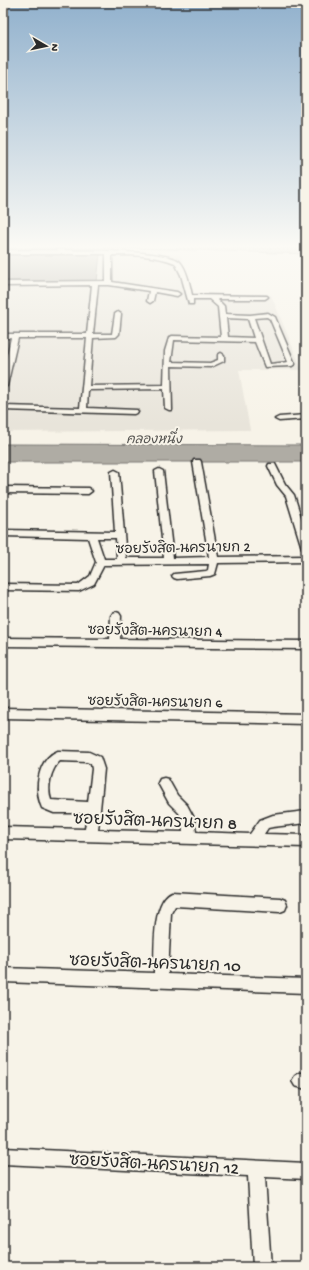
<svg xmlns="http://www.w3.org/2000/svg" width="309" height="1270" viewBox="0 0 309 1270" font-family="'Gochi Hand','Playpen Sans Thai',sans-serif">
  <style>
    .built { fill: #e8e4da }
    .water { fill: #afaca4; stroke: #7a7874 }
    .lines { fill: none; stroke-linecap: round; stroke-linejoin: round }
    .minor-casing { stroke: #2b2b2b; stroke-width: 3 }
    .minor { fill: #f7f3e8; fill-rule: evenodd }
    .labels { text-anchor: middle; stroke-width: 4; stroke-linejoin: round; paint-order: stroke }
    .far-water-label { font-size: 13px; font-style: italic; fill: #53524f; stroke: #f7f3e8 }
    .street-label { font-size: 14px; fill: #2b2b2b; stroke: #f7f3e8 }
    .near-street-label { font-size: 17px; fill: #2b2b2b; stroke: #f7f3e8 }
  </style>
  <rect width="100%" height="100%" fill="#f7f3e8"/>
  <filter id="ink" filterUnits="userSpaceOnUse"><feTurbulence type="fractalNoise" baseFrequency=".025" numOctaves="2"/><feDisplacementMap in="SourceGraphic" scale="8" xChannelSelector="R" yChannelSelector="G"/><feConvolveMatrix kernelMatrix="1 2 1 2 8 2 1 2 1" color-interpolation-filters="sRGB"/></filter>
  <g filter="url(#ink)">
    <!-- built -->
    <path class="built" d="M3,250H135L147,254L181,255L191,292L195,294L271,295L302,370H239L250,430L3,432Z"/>
    <!-- water -->
    <g class="water">
      <path d="M3,248H306V254L132,248Z"/>
      <path d="M100,254L97,281H3V255Z"/>
      <path d="M3,444L306,445V462H3Z"/>
    </g>
    <g class="lines">
      <!-- minor casing -->
      <g class="minor-casing">
        <g id="minor">
          <path d="M3,250C32,251 162,247 179,261C187,268 190,286 192,295L267,296L268,297L265,299H217L224,306L225,314L250,315L268,313L275,317L295,364L292,366L265,367L255,342L174,340L171,362L210,363L218,360V355L221,353L224,355V361L211,367L171,366L172,410H169L165,408L164,389L88,390L87,408L137,410L138,412L134,414L3,410V406L80,408L87,338H18L7,386L3,388V372L11,338H3V334H87L92,285L3,286V282L106,281V254H3ZM112,255C133,255 155,255 175,263L181,275L189,304H193V299H209L218,307L221,337L172,336L169,338L165,351L164,385L89,386L93,338L116,337L119,334L121,314L118,312L115,314L112,334H93L98,285H109L149,291L147,301L150,303L153,301L155,292L177,296L180,294L177,292L112,282ZM267,317L270,319L288,362L270,364L254,318ZM226,318L248,319L254,338L228,337Z"/>
          <path d="M306,415V419L279,421L275,419L279,417Z"/>
          <path d="M194,460H200L201,462L218,557L306,556V562L218,563L215,574L210,576L177,579L174,578L172,576L174,574L206,571L208,570L209,564L104,565L94,584L79,591L3,590V584L78,585L90,576L96,562L88,538L3,536V530L115,532L111,472L115,470L119,472L126,558H164L155,471L159,469L163,471L173,558L209,557L193,462ZM97,538H116L117,559H104Z"/>
          <path d="M269,464H275L285,484L294,495L306,533V551L302,548L286,496L277,485L268,466Z"/>
          <path d="M3,487L88,488L92,491L88,494L3,493Z"/>
          <path d="M116,612L119,613L121,616L120,639L306,641V649L3,646V638L110,639L111,616L113,613Z"/>
          <path d="M3,708L306,714V724L3,718Z"/>
          <path d="M58,751L89,752L100,757L104,769L98,830L183,832L182,819L179,813L169,803L158,783L160,779L164,778L168,779L177,795L187,805L194,818L196,832L250,834L260,820L273,815L306,811V823L273,827L268,828L264,834L306,835V847L3,839V827L85,829L87,813H54L42,808C34,790 37,759 58,751ZM60,761L87,762L91,764L92,769L88,802L51,800C47,788 50,770 60,761Z"/>
          <path d="M172,892L280,898L285,900L287,905L285,910L280,912L175,906L171,913L168,974L306,979V993L3,982V968L154,973C155,953 151,901 172,892Z"/>
          <path d="M300,1073H306V1089L295,1086L292,1081L295,1076Z"/>
          <path d="M3,1148L306,1163V1179L265,1177L271,1267H253L248,1176L3,1164Z"/>
        </g>
      </g>
      <!-- minor -->
      <use href="#minor" class="minor"/>
    </g>
  </g>
  <!-- sky -->
  <linearGradient id="sky" x2="0" y2="1"><stop stop-color="#91b1cd"/><stop offset="0.58" stop-color="#fbfaf5"/><stop offset="1" stop-color="#fbfaf5" stop-opacity="0"/></linearGradient>
  <rect width="309" height="425" fill="url(#sky)"/>
  <g class="labels">
    <!-- far-water labels -->
    <g class="far-water-label">
      <text x="154" y="443">คลองหนึ่ง</text>
    </g>
    <!-- street labels -->
    <g class="street-label">
      <text transform="translate(183 547) rotate(-1)" y="5">ซอยรังสิต-นครนายก 2</text>
      <text transform="translate(155 630) rotate(1)" y="5">ซอยรังสิต-นครนายก 4</text>
      <text transform="translate(155 701) rotate(1)" y="5">ซอยรังสิต-นครนายก 6</text>
    </g>
    <!-- near-street labels -->
    <g class="near-street-label">
      <text transform="translate(155 820) rotate(2)" y="6">ซอยรังสิต-นครนายก 8</text>
      <text transform="translate(155 962) rotate(2)" y="6">ซอยรังสิต-นครนายก 10</text>
      <text transform="translate(154 1163) rotate(3)" y="6">ซอยรังสิต-นครนายก 12</text>
    </g>
  </g>
  <!-- margin -->
  <rect width="309" height="1270" fill="none" stroke="#f7f3e8" stroke-width="16"/>
  <rect x="8" y="8" width="293" height="1254" fill="none" stroke="#2b2b2b" stroke-width="1.5" filter="url(#ink)"/>
  <!-- north arrow -->
  <g transform="translate(46 46) rotate(99)" stroke="#f7f3e8" stroke-width="3" paint-order="stroke">
  <path d="M0-3L7 15L0 10L-7 15Z" fill="#2b2b2b"/>
  <text y="-6" font-size="11" font-weight="bold" text-anchor="middle" fill="#2b2b2b">N</text>
  </g>
</svg>
